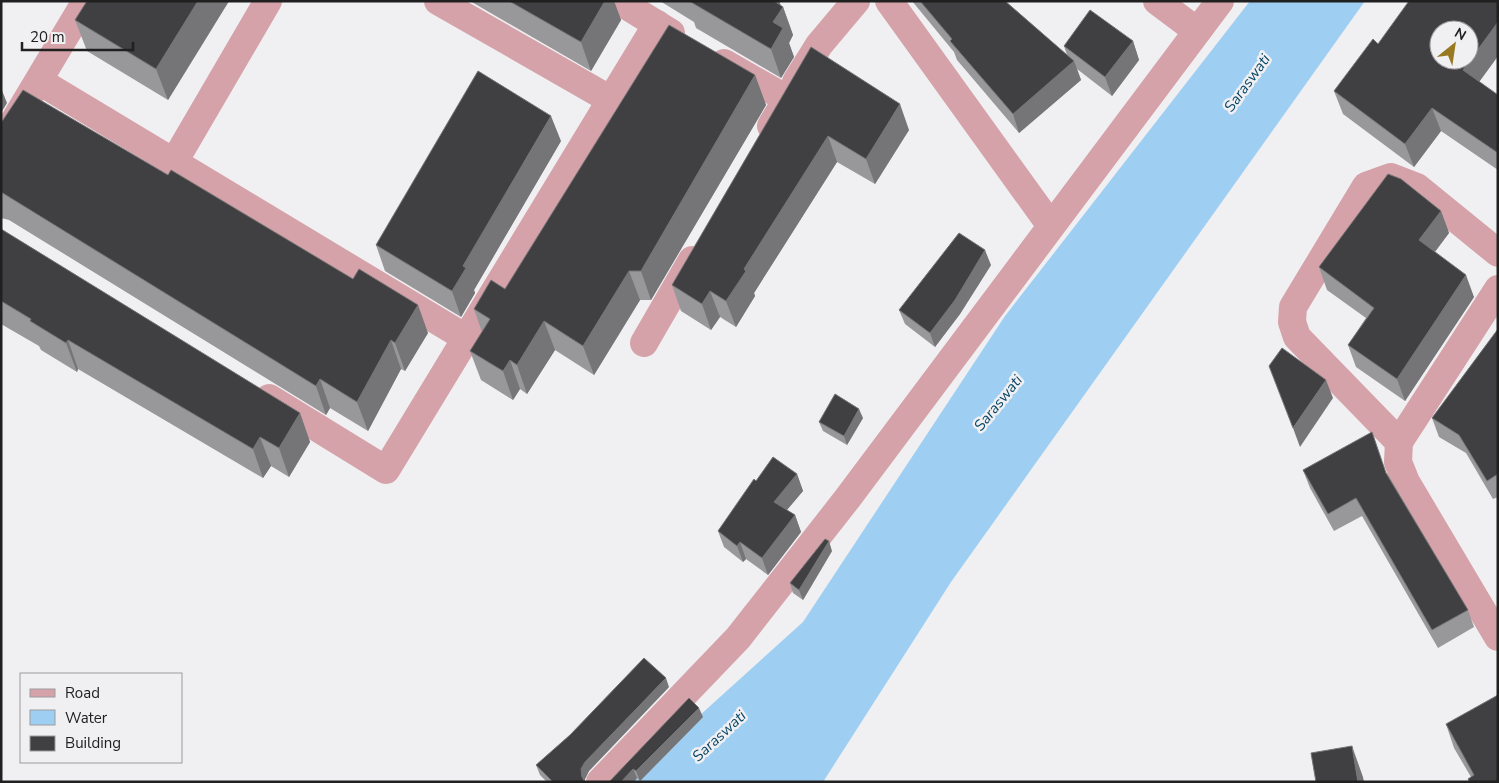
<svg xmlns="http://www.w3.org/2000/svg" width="1499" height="783" viewBox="0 0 1499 783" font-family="'Nunito Sans',sans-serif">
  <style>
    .water { fill: #9ecff2 }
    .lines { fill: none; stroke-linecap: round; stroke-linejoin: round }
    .street { stroke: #d4a2a8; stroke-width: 28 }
    .wall { fill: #98979a }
    .shaded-wall { fill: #757476 }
    .building { fill: #403f41; stroke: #757476; fill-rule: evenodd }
    .labels { text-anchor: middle; stroke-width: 5; stroke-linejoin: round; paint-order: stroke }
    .water-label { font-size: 15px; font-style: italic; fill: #064667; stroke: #f0eff2 }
  </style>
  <rect width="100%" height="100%" fill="#f0eff2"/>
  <!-- water -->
  <path class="water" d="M1250,1H1365L951,582L823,782H626L803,622L1005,316Z"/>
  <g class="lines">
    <!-- street -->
    <g class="street">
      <path d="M438,1L611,100"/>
      <path d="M619,1L671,33"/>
      <path d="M889,1L1051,226"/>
      <path d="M1157,1L1197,31"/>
      <path d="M724,63L787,99L771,126"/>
      <path d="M39,81L466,338"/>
      <path d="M796,82L819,45L856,1"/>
      <path d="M1,143L86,1"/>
      <path d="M174,162L268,1"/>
      <path d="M1498,289L1399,442L1398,462L1406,482L1498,637"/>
      <path d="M644,343L692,260"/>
      <path d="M269,398L386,470L657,24"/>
      <path d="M1399,442L1297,337L1292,322L1293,307L1366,186L1391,177L1417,187L1498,253"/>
      <path d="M600,782L738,638L847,499L1220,1"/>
    </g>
  </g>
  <!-- wall -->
  <g class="wall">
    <path d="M87,1H229L168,100L87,51L75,20Z"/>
    <path d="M470,1H614L621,20L591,71Z"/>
    <path d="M660,1H779L781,6L783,7L793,35L789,43L794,57L781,78L696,28L694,22Z"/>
    <path d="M912,1H1005L1067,55L1064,46L1133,41L1139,60L1112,96L1077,69L1081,80L1019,133L957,60L954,52Z"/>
    <path d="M1498,1V56L1479,82L1498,95V170L1441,131L1414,167L1343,114L1334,91L1378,44Z"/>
    <path d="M811,47L909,130L875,184L837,162L754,293L755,296L736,327L720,317L711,330L681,311L672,285Z"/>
    <path d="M755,75L766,105L651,300H640L594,375L555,350L527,394L520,389L513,400L481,380L470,351L482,332L474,309L505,289Z"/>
    <path d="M1,123L428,333L405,371L401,369L368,431L330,408L326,415L9,220L1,218Z"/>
    <path d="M561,141L474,290L475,293L461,317L385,271L376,245Z"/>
    <path d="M1441,211L1449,233L1435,252L1474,297L1405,401L1356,367L1348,345L1366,318L1327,290L1319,267Z"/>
    <path d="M1,229L300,413L310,442L289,477L271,466L263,478L78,369L77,372L41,350L39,346L1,324Z"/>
    <path d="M991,265L960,314L935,347L905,324L899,310Z"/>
    <path d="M1498,329V497L1493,499L1466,453L1439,437L1432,418Z"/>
    <path d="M863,418L847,445L823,431L819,422Z"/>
    <path d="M1303,470L1387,473L1468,610L1474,627L1438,648L1362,516L1334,531L1310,488Z"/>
    <path d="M797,474L803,491L787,510L795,515L801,532L768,575L746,559L743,562L724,547L718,531L756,481Z"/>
    <path d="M832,551L803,600L793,593L790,583Z"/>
    <path d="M669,687L589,771L585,779V782H547L540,775L536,765Z"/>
    <path d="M703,717L640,781L637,778L634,782H609Z"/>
    <path d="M1446,724L1498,782H1469L1468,779L1471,777L1454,748Z"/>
  </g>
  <!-- shaded-wall -->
  <g class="shaded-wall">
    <path d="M198,1H229L168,100L156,69Z"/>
    <path d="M605,1H614L621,20L591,71L581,42Z"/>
    <path d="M769,1H779L782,9L783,7L793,35L789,43L794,57L781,78L771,49L773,22Z"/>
    <path d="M1498,22V56L1471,93L1463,70Z"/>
    <path d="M1133,41L1139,60L1112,96L1105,77Z"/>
    <path d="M1074,61L1081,80L1019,133L1013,114Z"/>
    <path d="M755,75L766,105L651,300L641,271Z"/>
    <path d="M1,88L7,103L1,113Z"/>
    <path d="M900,104L909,130L875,184L866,159Z"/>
    <path d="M1432,108L1441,131L1414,167L1405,144Z"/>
    <path d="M551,116L561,141L474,290L475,293L461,317L452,291L463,266Z"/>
    <path d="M828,136L837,162L754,293L755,296L736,327L726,301L744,269Z"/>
    <path d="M1441,211L1449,233L1427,262L1419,240Z"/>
    <path d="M985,250L991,265L960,314L935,347L930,333Z"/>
    <path d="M629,271L640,300L594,375L583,346Z"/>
    <path d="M1466,275L1474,297L1405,401L1397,379Z"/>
    <path d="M710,291L720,317L711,330L702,304Z"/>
    <path d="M418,305L428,333L405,371L395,343Z"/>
    <path d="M544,321L555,350L527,394L517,365Z"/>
    <path d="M68,340L78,369L77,372L66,343Z"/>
    <path d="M391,340L401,369L368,431L357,402Z"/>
    <path d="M510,360L520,389L513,400L503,371Z"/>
    <path d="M320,379L330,408L326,415L316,386Z"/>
    <path d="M1326,380L1333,398L1300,447L1293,428Z"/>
    <path d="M859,409L863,418L847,445L844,436Z"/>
    <path d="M300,413L310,442L289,477L279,448Z"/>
    <path d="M260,437L271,466L263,478L253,449Z"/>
    <path d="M797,474L803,491L780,518L774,502Z"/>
    <path d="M795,515L801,532L768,575L762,558Z"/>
    <path d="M829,541L832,551L803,600L799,590Z"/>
    <path d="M740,542L746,559L743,562L737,546Z"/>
    <path d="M666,678L669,687L589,771L585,779V782L582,777L581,769L585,762Z"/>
    <path d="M699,708L703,717L640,781L636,771Z"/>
    <path d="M1352,746L1363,777L1364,782H1358Z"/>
    <path d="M633,769L637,778L634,782H621Z"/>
  </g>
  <!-- building -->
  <g class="building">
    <path d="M87,1H198L156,69L75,20Z"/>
    <path d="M509,1H605L581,42Z"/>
    <path d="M689,1H774L783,7L773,22L783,28L771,49Z"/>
    <path d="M920,1H1005L1074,61L1013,114L950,41L952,39Z"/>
    <path d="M1409,1H1498V22L1463,70L1498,95V153L1432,108L1405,144L1334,91L1373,39L1378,44ZM1439,30H1469V60H1439Z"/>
    <path d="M1090,10L1133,41L1105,77L1064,46Z"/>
    <path d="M669,25L755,75L641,271H629L583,346L544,321L517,365L510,360L503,371L470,351L490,319L474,309L491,280L505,289Z"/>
    <path d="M811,47L900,104L866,159L828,136L744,269L746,271L726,301L710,291L702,304L672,285Z"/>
    <path d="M478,71L551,116L463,266L466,268L452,291L376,245Z"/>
    <path d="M23,90L168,175L171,170L353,279L359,269L418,305L395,343L391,340L357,402L320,379L316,386L1,192V123Z"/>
    <path d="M1388,174L1401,179L1441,211L1419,240L1466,275L1397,379L1348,345L1374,308L1319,267Z"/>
    <path d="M1,229L300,413L279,448L260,437L253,449L68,340L66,343L30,321L31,319L1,301Z"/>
    <path d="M959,233L985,250L955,300L930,333L899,310Z"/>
    <path d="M1498,329V474L1487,481L1459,435L1432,418Z"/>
    <path d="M1282,348L1326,380L1293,428L1269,366Z"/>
    <path d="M835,394L859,409L844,436L819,422Z"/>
    <path d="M1372,432L1386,473L1468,610L1432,630L1356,498L1328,514L1303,470Z"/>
    <path d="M773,457L797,474L774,502L795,515L762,558L740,542L737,546L718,531L754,479L756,481Z"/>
    <path d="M825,539L829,541L799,590L790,583Z"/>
    <path d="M644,658L666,678L585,762L581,769L582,777L585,782H553L536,765L570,735Z"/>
    <path d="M1498,695V782H1470L1468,779L1474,775L1446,724Z"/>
    <path d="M689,698L699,708L636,771L633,769L621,782H609Z"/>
    <path d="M1352,746L1358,782H1316L1311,753Z"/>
  </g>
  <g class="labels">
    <!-- water labels -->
    <g class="water-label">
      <text transform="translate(1247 83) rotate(-54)" y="5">Saraswati</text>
      <text transform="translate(998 403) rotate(-51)" y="5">Saraswati</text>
      <text transform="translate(719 736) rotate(-43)" y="5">Saraswati</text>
    </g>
  </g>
  <!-- border -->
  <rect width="1499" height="783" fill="none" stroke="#202021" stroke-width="5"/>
  <!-- legend -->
  <rect x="20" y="673" width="162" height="90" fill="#f0eff2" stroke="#9d9c9e"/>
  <rect x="30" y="689" width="25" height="8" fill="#d4a2a8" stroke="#9d9c9e"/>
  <text x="65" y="698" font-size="15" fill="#202021">Road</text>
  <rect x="30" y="710" width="25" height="15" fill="#9ecff2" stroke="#9d9c9e"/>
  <text x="65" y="723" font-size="15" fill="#202021">Water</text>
  <rect x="30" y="736" width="25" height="15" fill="#403f41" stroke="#9d9c9e"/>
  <text x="65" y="748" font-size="15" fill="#202021">Building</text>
  <!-- north arrow -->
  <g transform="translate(1454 45) rotate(30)"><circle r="24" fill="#f0eff2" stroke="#9d9c9e"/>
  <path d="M0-4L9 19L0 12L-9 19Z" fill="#987922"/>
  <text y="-8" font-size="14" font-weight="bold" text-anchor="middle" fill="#202021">N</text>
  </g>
  <!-- scale -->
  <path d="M22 42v8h111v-8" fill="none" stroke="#202021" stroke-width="2.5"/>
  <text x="30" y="42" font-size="15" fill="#202021" stroke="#f0eff2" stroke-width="4" paint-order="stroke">20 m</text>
</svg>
